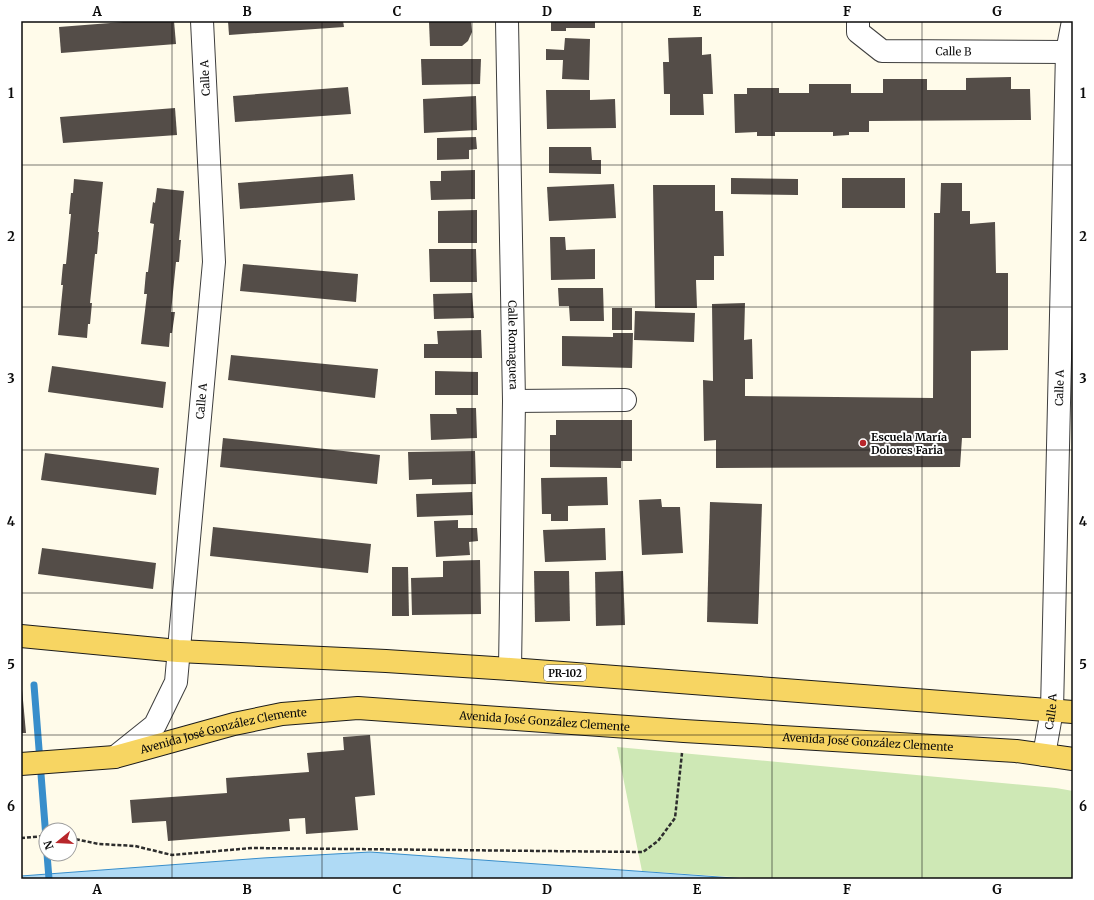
<svg xmlns="http://www.w3.org/2000/svg" width="1094" height="900" viewBox="0 0 1094 900" font-family="Merriweather,serif">
  <style>
    .green { fill: #cee8b5 }
    .water { fill: #afdaf5; stroke: #388ecb }
    .lines { fill: none; stroke-linecap: round; stroke-linejoin: round }
    .stream { stroke: #388ecb; stroke-width: 7 }
    .building { fill: #544d48 }
    .minor-casing { stroke: #3e3e3e; stroke-width: 24 }
    .major-casing { stroke: #1c1c1c; stroke-width: 24 }
    .path { stroke: #2d2d2d; stroke-width: 2.5; stroke-dasharray: 4 2; stroke-linecap: butt }
    .minor { stroke: #fff; stroke-width: 22 }
    .major { stroke: #f7d562; stroke-width: 22 }
    .grid { fill: none; stroke: #0b0b0b; stroke-width: 1; stroke-opacity: 0.55 }
    .poi-dot { fill: #b8262b; stroke: #fff; stroke-width: 1.5 }
    .labels { text-anchor: middle; stroke-width: 4; stroke-linejoin: round; paint-order: stroke }
    .shield { fill: #fff; stroke: #545454; stroke-width: 1 }
    .shield-label { font-size: 10px; font-weight: bold; fill: #0b0b0b }
    .street-label { font-size: 11px; fill: #0b0b0b; stroke: #fff }
    .poi-label { font-size: 11px; font-weight: bold; fill: #0b0b0b; stroke: #fff; text-anchor: start }
    .neatline { fill: none; stroke: #0b0b0b; stroke-width: 1.5 }
    .grid-label { font-size: 13px; text-anchor: middle; font-weight: bold; fill: #0b0b0b }
  </style>
  <rect width="100%" height="100%" fill="#fffbea"/>
  <!-- green -->
  <path class="green" d="M617,747L1056,788L1073,791V879H763L642,871Z"/>
  <!-- water -->
  <path class="water" d="M370,852L747,879H21V876L263,858Z"/>
  <g class="lines">
    <!-- stream -->
    <g class="stream">
      <path d="M34,685L46,838"/>
      <path d="M47,854L49,879"/>
    </g>
  </g>
  <!-- building -->
  <g class="building">
    <path d="M136,21H174L176,44L61,53L59,27Z"/>
    <path d="M228,21H343L344,27L229,35Z"/>
    <path d="M471,21L472,32L468,41L462,46H430L429,22Z"/>
    <path d="M551,21H595V28H566V31H551Z"/>
    <path d="M702,37V55L711,54L713,94H703L704,115H670V94H664L663,62H669L668,38Z"/>
    <path d="M565,38L590,39L589,80L562,79L563,60H546V49L564,50Z"/>
    <path d="M421,59H481L480,84L422,85Z"/>
    <path d="M1011,77V89H1030L1031,120L869,121V132H849V135L833,136V132H775V136H757V132L735,133L734,94H747V88H779V93H809V84H851V93H883V79H927V90H966V78Z"/>
    <path d="M348,87L351,114L235,122L233,96Z"/>
    <path d="M546,90H590V100L615,99L616,128L547,129Z"/>
    <path d="M476,96L477,130L424,133L423,99Z"/>
    <path d="M175,108L177,135L63,143L60,117Z"/>
    <path d="M476,137L477,149L469,150V159L437,160V138Z"/>
    <path d="M549,147H591L592,160H601V174L549,173Z"/>
    <path d="M475,170V199L431,200L430,181H441V171Z"/>
    <path d="M353,174L355,200L240,209L238,183Z"/>
    <path d="M731,178L798,179V195L731,194Z"/>
    <rect x="842" y="178" width="63" height="30"/>
    <path d="M74,179L103,182L98,232H99L97,254H95L90,303H92L90,324H88L87,338L58,335L63,285H61L63,264H66L71,214H69L71,193H73Z"/>
    <path d="M941,183H962V211H970V224L995,222L996,273H1008V350L971,351V438H962L960,467L716,468V440L704,441L703,380L713,381L712,304L745,303L744,340L752,339L753,379H745V396L933,398L934,213H940Z"/>
    <path d="M614,184L616,218L549,221L547,187Z"/>
    <path d="M653,185H715V211H723L724,256H714V280H696L697,308H655Z"/>
    <path d="M157,188L184,191L179,240H181L179,262H176L171,312H175L172,333H170L169,347L141,344L147,294H144L146,272H148L154,224L150,223L153,202L155,203Z"/>
    <path d="M477,210V243H438V211Z"/>
    <path d="M550,237H565L566,250L595,249V279L551,280Z"/>
    <path d="M429,249H476L477,282H430Z"/>
    <path d="M243,264L358,274L356,302L240,291Z"/>
    <path d="M558,288H603L604,321H570L569,306H559Z"/>
    <path d="M472,293L474,318L434,319L433,294Z"/>
    <rect x="612" y="308" width="20" height="22"/>
    <path d="M635,311L695,313L694,342L634,340Z"/>
    <path d="M481,330L482,358H424V344H438L437,331Z"/>
    <path d="M613,333H633L632,368L562,366V336L613,337Z"/>
    <path d="M231,355L378,369L375,398L228,380Z"/>
    <path d="M52,366L166,382L163,408L48,392Z"/>
    <path d="M435,371L478,372V395H435Z"/>
    <path d="M456,408H476L477,438L431,440L430,414H457Z"/>
    <path d="M556,420H632V461H621V468L550,467V435H556Z"/>
    <path d="M223,438L380,455L377,484L220,467Z"/>
    <path d="M475,451L476,484L432,485V479L409,480L408,452Z"/>
    <path d="M45,453L159,468L156,495L41,480Z"/>
    <path d="M607,477L608,505L568,506V521H551V514H542L541,478Z"/>
    <path d="M472,492L473,515L417,517L416,494Z"/>
    <path d="M661,499L662,507H680L683,553L642,555L639,500Z"/>
    <path d="M710,502L762,504L758,624L707,622Z"/>
    <path d="M458,520V528H477L478,541L469,542L470,555L436,557L434,521Z"/>
    <path d="M213,527L371,544L368,573L210,556Z"/>
    <path d="M605,528L606,560L545,562L543,530Z"/>
    <path d="M42,548L156,563L153,589L38,574Z"/>
    <path d="M480,560L481,614L412,615L411,578L443,577V561Z"/>
    <path d="M392,567H408L409,616H392Z"/>
    <path d="M534,571H569L570,621L535,622Z"/>
    <path d="M623,571L625,625L596,626L595,572Z"/>
    <path d="M21,689H22L26,733H21Z"/>
    <path d="M370,735L375,795L355,797L358,830L306,834L305,818L289,819L290,831L168,841L166,821L132,823L130,800L227,793L226,778L309,772L307,753L344,750L343,737Z"/>
  </g>
  <g class="lines">
    <!-- minor casing -->
    <g class="minor-casing">
      <g id="minor">
        <path id="s1" d="M507,21L514,401L510,669"/>
        <path id="s2" d="M858,21V32L882,51L1067,52"/>
        <path d="M514,401L625,400"/>
        <path id="s3" d="M1044,755L1052,710L1067,52L1073,21"/>
        <path id="s4" d="M115,757L155,725L176,682L214,262L202,21"/>
      </g>
    </g>
    <!-- major casing -->
    <g class="major-casing">
      <g id="major">
        <path d="M21,636L178,651L386,661L510,669L1073,712"/>
        <path id="s5" d="M21,764L115,757L234,724L282,714L358,708L684,731L1016,751L1073,759"/>
      </g>
    </g>
    <!-- path -->
    <g class="path">
      <path d="M21,838L46,836"/>
      <path d="M70,838L99,844L135,846L172,855L252,848L643,852L658,841L675,818L682,753"/>
    </g>
    <!-- minor -->
    <use href="#minor" class="minor"/>
    <!-- major -->
    <use href="#major" class="major"/>
  </g>
  <!-- grid -->
  <path class="grid" d="M172,21V879M322,21V879M472,21V879M622,21V879M772,21V879M922,21V879M21,165H1073M21,307H1073M21,450H1073M21,593H1073M21,735H1073"/>
  <!-- markers -->
  <circle class="poi-dot" cx="863" cy="443" r="4"/>
  <g class="labels">
    <!-- shield labels -->
    <rect class="shield" x="544" y="665" width="42" height="16" rx="3"/>
    <g class="shield-label">
      <text x="565" y="677">PR-102</text>
    </g>
    <!-- street labels -->
    <g class="street-label">
      <text dy="4" stroke="none"><textPath href="#s2" startOffset="113">Calle B</textPath></text>
      <text transform="translate(205 78) rotate(-93)" y="4">Calle A</text>
      <text dy="4" stroke="none"><textPath href="#s1" startOffset="324">Calle Romaguera</textPath></text>
      <text dy="4" stroke="none"><textPath href="#s3" startOffset="368">Calle A</textPath></text>
      <text dy="4" stroke="none"><textPath href="#s4" startOffset="381">Calle A</textPath></text>
      <text dy="4" stroke="none"><textPath href="#s3" startOffset="44">Calle A</textPath></text>
      <text dy="4" stroke="none"><textPath href="#s5" startOffset="530">Avenida José González Clemente</textPath></text>
      <text dy="4" stroke="none"><textPath href="#s5" startOffset="206">Avenida José González Clemente</textPath></text>
      <text dy="4" stroke="none"><textPath href="#s5" startOffset="854">Avenida José González Clemente</textPath></text>
    </g>
    <!-- poi labels -->
    <g class="poi-label">
      <text x="871" y="441">Escuela María<tspan x="871" dy="13">Dolores Faria</tspan></text>
    </g>
  </g>
  <!-- border -->
  <rect width="1094" height="900" fill="none" stroke="#ffffff" stroke-width="44"/>
  <!-- north arrow -->
  <g transform="translate(58 842) rotate(252)"><circle r="19" fill="#ffffff" stroke="#9d9d9d"/>
  <path d="M0-3L7 15L0 10L-7 15Z" fill="#b8262b"/>
  <text y="-6" font-size="11" font-weight="bold" text-anchor="middle" fill="#0b0b0b">N</text>
  </g>
  <rect x="22" y="22" width="1050" height="856" class="neatline"/>
  <g class="grid-label">
    <text x="97" y="16">A</text>
    <text x="247" y="16">B</text>
    <text x="397" y="16">C</text>
    <text x="547" y="16">D</text>
    <text x="697" y="16">E</text>
    <text x="847" y="16">F</text>
    <text x="997" y="16">G</text>
    <text x="11" y="98">1</text>
    <text x="1083" y="98">1</text>
    <text x="11" y="241">2</text>
    <text x="1083" y="241">2</text>
    <text x="11" y="383">3</text>
    <text x="1083" y="383">3</text>
    <text x="11" y="526">4</text>
    <text x="1083" y="526">4</text>
    <text x="11" y="669">5</text>
    <text x="1083" y="669">5</text>
    <text x="11" y="811">6</text>
    <text x="1083" y="811">6</text>
    <text x="97" y="894">A</text>
    <text x="247" y="894">B</text>
    <text x="397" y="894">C</text>
    <text x="547" y="894">D</text>
    <text x="697" y="894">E</text>
    <text x="847" y="894">F</text>
    <text x="997" y="894">G</text>
  </g>
</svg>
